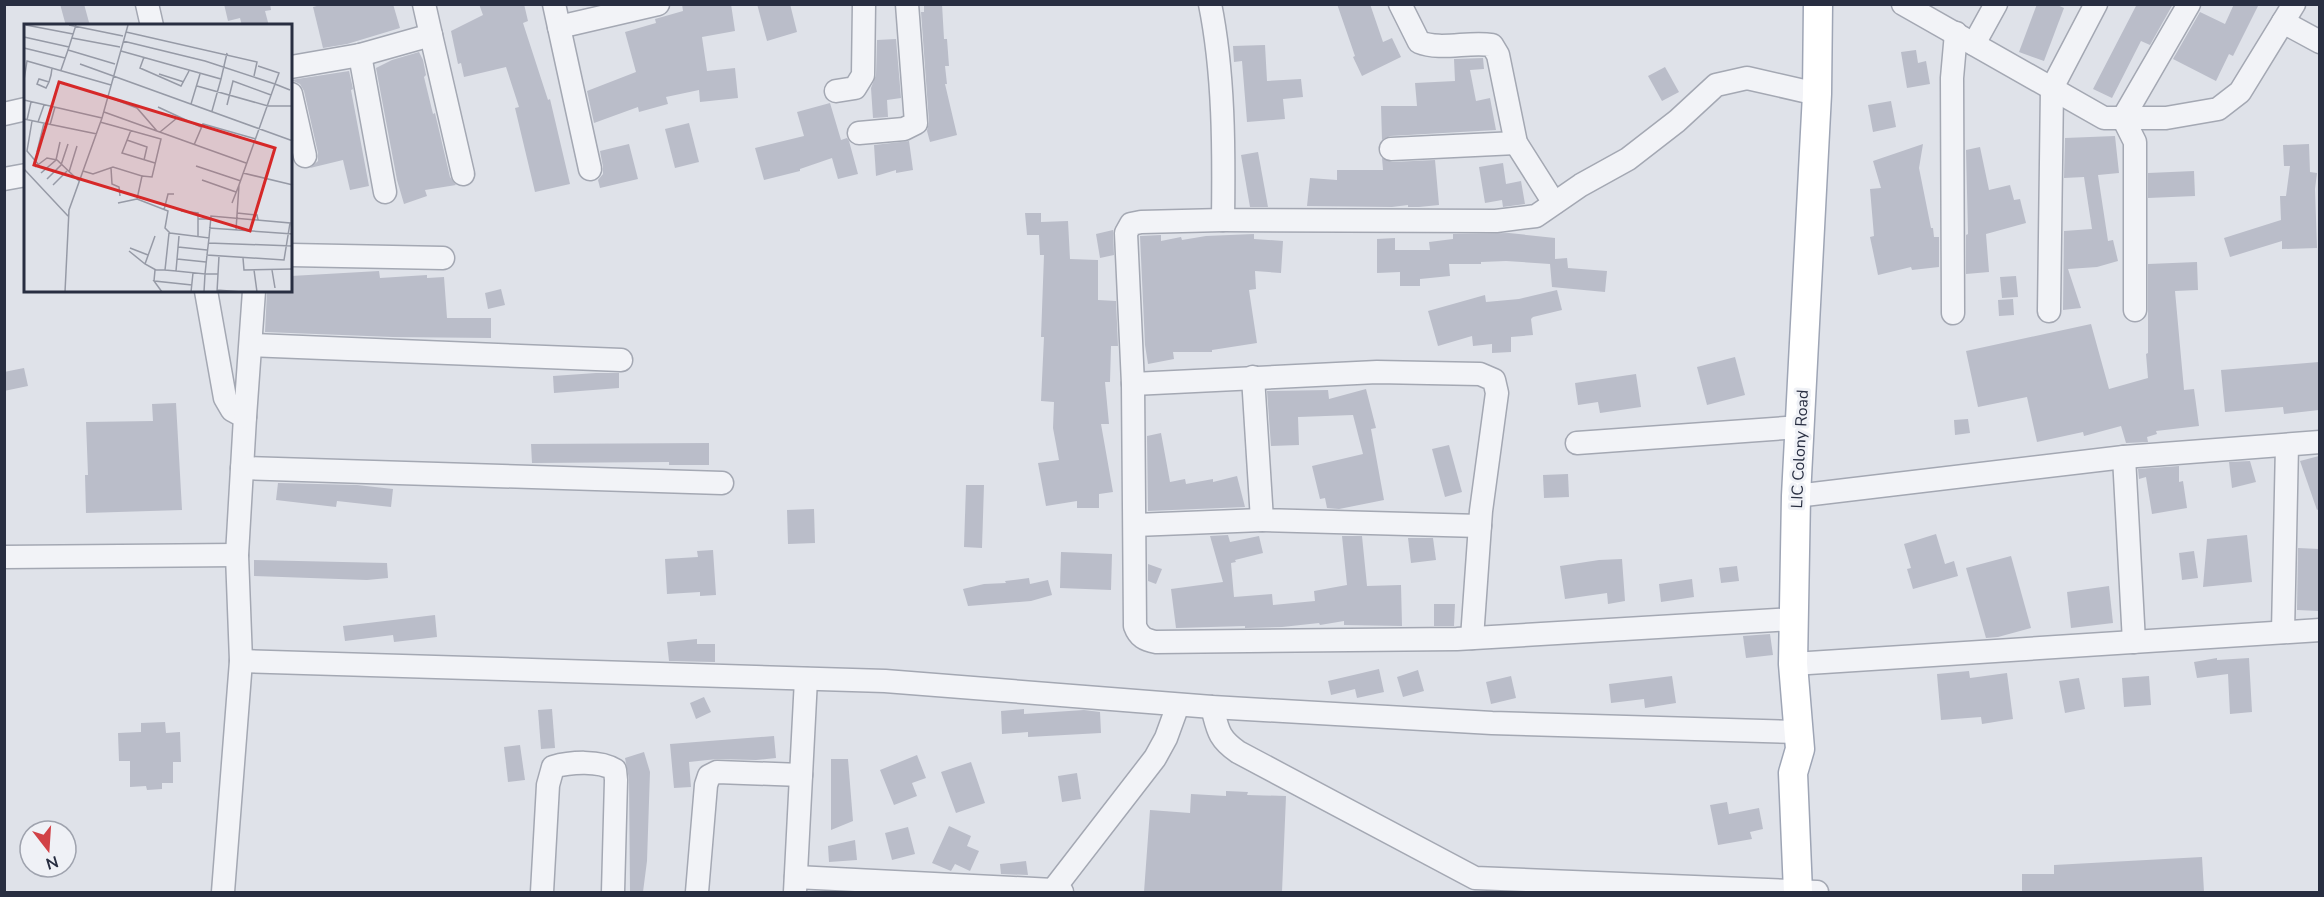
<svg xmlns="http://www.w3.org/2000/svg" width="2324" height="897" viewBox="0 0 2324 897" font-family="'Nunito Sans',sans-serif">
  <style>
    .building { fill: #babdc9 }
    .lines { fill: none; stroke-linecap: round; stroke-linejoin: round }
    .minor-casing { stroke: #a4a8b3; stroke-width: 25 }
    .major-casing { stroke: #9ea5b5; stroke-width: 31 }
    .minor { stroke: #f2f3f7; stroke-width: 22 }
    .major { stroke: #fff; stroke-width: 28 }
    .labels { text-anchor: middle; stroke-width: 6; stroke-linejoin: round; paint-order: stroke }
    .street-label { font-size: 16px; fill: #282e41; stroke: #eff1f6 }
    .inset-road { fill: none; stroke: #969aa6; stroke-width: 1.5 }
    .view { fill: #d62828; fill-opacity: 0.15; stroke: #d62828; stroke-width: 3 }
    .inset-edge { fill: none; stroke: #282e41; stroke-width: 3 }
  </style>
  <rect width="100%" height="100%" fill="#dfe2e9"/>
  <!-- building -->
  <g class="building">
    <path d="M60,4H84L90,26H66Z"/>
    <path d="M224,4H270L271,10L265,11L269,26H242L240,18L228,21Z"/>
    <path d="M324,4H393L400,28L347,44L323,48L313,7Z"/>
    <path d="M479,4H524L528,21L523,23L548,100L550,99L570,184L535,192L515,108L519,107L506,67L464,77L461,63L458,64L451,31L483,15Z"/>
    <path d="M682,4H731L735,31L702,37L707,71L735,68L738,98L700,102L699,90L666,97L668,104L639,112L638,107L594,123L587,91L636,72L625,32L656,23L655,19L683,11Z"/>
    <path d="M757,4H790L797,32L767,41Z"/>
    <path d="M924,4H942L944,39H947L949,66H945L947,84H945L957,135L930,142L927,131L929,122L921,12H924Z"/>
    <path d="M1337,4H1370L1383,42L1392,38L1401,57L1362,76L1353,57L1355,56Z"/>
    <path d="M2037,4H2055L2064,8L2044,61L2019,52Z"/>
    <path d="M2137,4H2173L2150,45L2141,41L2112,98L2093,89Z"/>
    <path d="M2234,4H2259L2233,56L2229,54L2216,81L2173,59L2200,12L2225,24Z"/>
    <path d="M896,39L901,98L887,100L888,117L873,118L871,88L876,75L877,40Z"/>
    <path d="M1265,45L1267,81L1301,79L1303,97L1283,99L1285,119L1247,122L1242,61L1234,62L1233,46Z"/>
    <path d="M1916,50L1918,63L1926,61L1930,84L1907,88L1901,52Z"/>
    <path d="M419,52L423,60L426,75L424,77L433,114L435,113L450,177L456,185L425,190L427,196L404,204L397,180L376,68L392,60Z"/>
    <path d="M1483,58L1484,69L1470,70L1476,101L1490,98L1496,130L1390,136L1382,140L1381,106H1417L1415,83L1455,81L1454,59Z"/>
    <path d="M1665,67L1679,92L1662,101L1648,76Z"/>
    <path d="M349,71L353,89L351,90L369,186L350,190L343,160L310,168L318,161V153L304,91L300,84L291,80Z"/>
    <path d="M1891,101L1896,127L1873,132L1868,105Z"/>
    <path d="M830,103L841,140L847,138L849,141L858,174L838,179L832,158L800,169V171L764,180L755,148L804,136L797,112Z"/>
    <path d="M689,123L699,162L675,168L665,129Z"/>
    <path d="M2115,136L2119,173L2098,175L2108,241L2113,240L2118,261L2097,267L2068,269L2081,308L2063,310L2064,231L2092,229L2084,177L2064,178L2065,138Z"/>
    <path d="M909,141L913,170L896,173V170L876,176L874,145Z"/>
    <path d="M629,144L638,179L600,188L598,180L603,174V167L600,151Z"/>
    <path d="M1923,144L1919,168L1931,228H1933L1934,237H1939V267L1912,270L1911,267L1878,275L1870,237L1874,236L1870,189L1881,188L1873,161Z"/>
    <path d="M2309,144L2310,172L2317,173L2315,189L2317,248L2282,249V241L2230,257L2224,238L2281,220L2280,196H2286L2290,166H2284L2283,145Z"/>
    <path d="M1980,147L1989,190L2010,185L2014,200L2020,199L2026,223L1986,234L1989,272L1966,274V235L1968,234L1966,150Z"/>
    <path d="M1258,152L1268,207H1250L1241,155Z"/>
    <path d="M1382,158L1392,162L1435,160L1439,205L1419,207H1408V205L1392,207L1307,206L1310,178L1337,180V170H1383Z"/>
    <path d="M1503,163L1506,184L1521,181L1525,204L1503,207L1502,200L1485,203L1479,167Z"/>
    <path d="M2194,171L2195,196L2148,198V173Z"/>
    <path d="M1025,213H1041V222L1068,221L1070,259L1098,260V300L1116,301L1118,346H1111L1110,382H1105L1109,424H1101L1113,492L1099,494V508H1077V501L1046,506L1038,463L1059,460L1053,428L1054,402L1041,401L1044,337H1041L1044,255H1040L1039,235H1027Z"/>
    <path d="M1113,230L1114,255L1100,258L1096,234Z"/>
    <path d="M1509,233L1555,238V259L1567,258L1568,268L1607,271L1605,292L1552,287L1550,264L1506,261L1481,262V264H1449L1450,276L1420,279V286H1400V272L1377,273V239L1395,238V250H1430L1429,242L1453,239V234Z"/>
    <path d="M1254,234V239L1283,241L1281,273L1255,271L1256,289L1249,290L1257,343L1212,350V352H1173L1174,359L1148,364L1145,345L1140,236L1161,235V241L1181,237L1182,240L1206,236Z"/>
    <path d="M2197,262L2198,290L2175,291L2184,390L2194,389L2199,426L2156,431L2157,434L2147,437L2148,442L2126,443L2121,426L2084,436L2083,432L2037,442L2027,397L1978,407L1966,351L2091,324L2109,389L2148,378L2146,354L2148,353V264Z"/>
    <path d="M379,271L380,278L427,275V278L444,277L447,318H491V338L393,337L265,332L267,291H291V276Z"/>
    <path d="M2016,276L2018,297L2002,298L2000,277Z"/>
    <path d="M501,289L505,305L488,309L485,293Z"/>
    <path d="M1557,290L1562,310L1533,317L1531,319L1533,335L1511,337V352L1492,353V344L1473,346L1472,336L1438,346L1428,311L1485,295L1486,302L1519,299Z"/>
    <path d="M2013,299L2014,315L1999,316L1998,300Z"/>
    <path d="M1735,357L1745,395L1707,405L1697,367Z"/>
    <path d="M2319,362V410L2284,414L2283,407L2225,412L2221,370Z"/>
    <path d="M24,368L28,386L4,391V372Z"/>
    <path d="M596,373H619V388L554,393L553,376Z"/>
    <path d="M1636,374L1641,407L1600,413L1598,402L1578,405L1575,383Z"/>
    <path d="M1366,389L1376,428L1371,429L1384,500L1339,509L1327,508L1325,498L1320,499L1312,466L1363,454L1353,415L1298,417L1299,445L1271,446L1267,391L1328,390L1329,399Z"/>
    <path d="M176,403L182,510L86,513L85,475H88L86,422L153,421L152,404Z"/>
    <path d="M1968,419L1970,433L1955,435L1954,420Z"/>
    <path d="M1161,433L1170,482L1185,479L1186,484L1213,479V482L1237,476L1245,507L1148,511L1147,436Z"/>
    <path d="M709,443V465H669V462L532,463L531,444Z"/>
    <path d="M1449,445L1462,492L1445,497L1432,449Z"/>
    <path d="M2319,456V509L2317,510L2300,461Z"/>
    <path d="M2250,461L2256,482L2232,488L2229,462Z"/>
    <path d="M2179,466V482L2183,481L2187,508L2152,514L2146,477L2139,479L2138,469Z"/>
    <path d="M1568,474L1569,497L1544,498L1543,475Z"/>
    <path d="M278,483L357,485L393,489L391,507L337,501L336,507L276,500Z"/>
    <path d="M966,485H984L982,548L964,547Z"/>
    <path d="M814,509L815,543L788,544L787,510Z"/>
    <path d="M1936,534L1945,564L1954,561L1958,576L1913,589L1907,569L1911,568L1904,544Z"/>
    <path d="M1228,535L1230,542L1259,536L1263,553L1235,560L1236,562L1231,563L1234,597L1272,594L1273,605L1315,601L1314,591L1347,585L1342,536H1362L1367,586L1401,585L1402,626L1344,625V621L1320,625L1319,623L1282,627L1245,628V626L1176,628L1171,589L1223,582L1210,536Z"/>
    <path d="M2247,535L2252,582L2203,587L2207,539Z"/>
    <path d="M1408,538H1433L1436,560L1411,563Z"/>
    <path d="M2298,548L2319,549V611L2297,610Z"/>
    <path d="M713,550L716,595L700,596V592L667,594L665,559L698,557L697,551Z"/>
    <path d="M2194,551L2198,578L2182,580L2179,553Z"/>
    <path d="M1061,552L1112,554L1111,590L1060,588Z"/>
    <path d="M2011,556L2031,628L1998,637L1986,638L1966,568Z"/>
    <path d="M1622,559L1625,601L1608,604L1607,593L1565,599L1560,566L1599,560Z"/>
    <path d="M254,560L387,563L388,578L367,580L254,576Z"/>
    <path d="M1148,564L1162,569L1156,584L1148,581Z"/>
    <path d="M1737,566L1739,581L1721,583L1719,568Z"/>
    <path d="M1029,578L1030,584L1048,580L1052,595L1031,601L968,606L963,589L984,584L1006,583L1005,581Z"/>
    <path d="M1692,579L1694,597L1661,602L1659,584Z"/>
    <path d="M2109,586L2113,623L2071,628L2067,592Z"/>
    <path d="M1434,604H1455L1454,626H1434Z"/>
    <path d="M435,615L437,637L394,642L393,635L345,641L343,626Z"/>
    <path d="M1770,634L1773,655L1746,658L1743,636Z"/>
    <path d="M697,639V644H715V662L669,661L667,642Z"/>
    <path d="M2217,658V660L2249,658L2252,712L2230,714L2228,674L2197,678L2194,662Z"/>
    <path d="M1379,669L1384,692L1357,698L1355,689L1331,695L1328,681Z"/>
    <path d="M1418,670L1424,691L1403,697L1397,677Z"/>
    <path d="M1969,671L1970,678L2007,673L2013,719L1982,724L1981,717L1941,720L1937,674Z"/>
    <path d="M1511,676L1516,698L1491,704L1486,682Z"/>
    <path d="M1672,676L1676,703L1645,708L1644,699L1611,703L1609,684Z"/>
    <path d="M2149,676L2151,705L2124,707L2122,678Z"/>
    <path d="M2079,678L2085,709L2065,713L2059,681Z"/>
    <path d="M704,697L711,712L696,719L690,703Z"/>
    <path d="M552,709L555,748L541,749L538,710Z"/>
    <path d="M1024,709V714L1084,710L1100,712L1101,733L1028,737V732L1002,734L1001,711Z"/>
    <path d="M165,722L166,733L180,732L181,762H173V783H162V789L147,790L146,786L130,787V761H119L118,733L141,732V723Z"/>
    <path d="M774,736L776,758L756,760L717,759L689,762L691,787L674,788L670,744Z"/>
    <path d="M520,745L525,780L508,782L504,747Z"/>
    <path d="M644,752L650,772L647,861L643,892H630L629,779L625,758Z"/>
    <path d="M917,755L926,778L912,783L917,796L894,805L880,770Z"/>
    <path d="M831,759H848L853,821L831,830Z"/>
    <path d="M971,762L985,803L956,813L941,772Z"/>
    <path d="M1077,773L1081,799L1062,802L1058,776Z"/>
    <path d="M1226,791L1248,792L1247,795L1286,796L1282,892H1144L1150,810L1190,813L1191,794L1226,796Z"/>
    <path d="M1727,802L1729,814L1759,808L1763,829L1750,832L1752,839L1718,845L1710,805Z"/>
    <path d="M949,826L971,836L967,846L979,851L970,871L955,864L951,871L932,863Z"/>
    <path d="M908,827L915,854L892,860L885,833Z"/>
    <path d="M855,840L857,860L829,862L828,846Z"/>
    <path d="M2202,857L2204,892H2022V874H2054V865Z"/>
    <path d="M1026,861L1028,875L1001,874L1000,864Z"/>
  </g>
  <g class="lines">
    <!-- minor casing -->
    <g class="minor-casing">
      <g id="minor">
        <path d="M147,4L152,26"/>
        <path d="M554,4L559,27L658,4"/>
        <path d="M1210,4C1224,73 1224,150 1223,220L1496,221L1536,216L1581,185L1628,159L1677,121L1716,85L1747,78L1817,94"/>
        <path d="M1400,4L1419,42C1441,51 1468,41 1492,45L1498,55L1516,143L1554,203"/>
        <path d="M1903,4L2104,118H2166L2218,109L2240,92L2294,4"/>
        <path d="M2283,22L2320,42"/>
        <path d="M559,27L590,169"/>
        <path d="M431,35L463,174"/>
        <path d="M1974,44L1996,4"/>
        <path d="M360,55L385,192"/>
        <path d="M291,67L360,55L431,35L424,4"/>
        <path d="M836,91L855,88L863,75L864,4"/>
        <path d="M291,94L305,156"/>
        <path d="M4,114L26,109"/>
        <path d="M859,133L904,129L916,123L907,4"/>
        <path d="M1391,149L1516,143"/>
        <path d="M4,179L26,175"/>
        <path d="M1223,220L1141,222L1131,224L1126,233L1133,384L1135,626C1139,637 1145,640 1156,642L1457,639L1794,619"/>
        <path d="M291,255L443,258"/>
        <path d="M206,291L225,398L232,410L245,417L237,555L241,661L223,892"/>
        <path d="M2135,310V142L2123,118L2189,4"/>
        <path d="M2049,311L2052,88L2096,4"/>
        <path d="M1953,313L1952,78L1956,33"/>
        <path d="M251,345L621,360"/>
        <path d="M1253,377L1262,520L1480,526"/>
        <path d="M1133,384L1377,372L1480,374L1494,380L1497,393L1481,511L1472,638"/>
        <path d="M245,417L254,291"/>
        <path d="M1577,443L1800,427"/>
        <path d="M2124,457L2134,642"/>
        <path d="M242,468L722,483"/>
        <path d="M1796,496L2124,457L2320,442"/>
        <path d="M1135,525L1262,520"/>
        <path d="M4,557L237,555"/>
        <path d="M2283,632L2287,445"/>
        <path d="M241,661L885,681L1212,707L1492,723L1799,732"/>
        <path d="M1793,664L2320,630"/>
        <path d="M1212,707C1218,730 1218,738 1238,752L1475,878L1817,892"/>
        <path d="M796,877L1053,890L1062,892"/>
        <path d="M1053,890L1155,758L1166,738L1178,705"/>
        <path d="M542,892L548,785L553,767C570,762 600,760 615,770L616,780L613,892"/>
        <path d="M697,892L706,785L709,776L717,772L801,775"/>
        <path d="M795,892L806,679"/>
      </g>
    </g>
    <!-- major casing -->
    <g class="major-casing">
      <path id="major" d="M1798,892L1793,773L1800,749L1793,664L1796,496L1817,94L1818,4"/>
    </g>
    <!-- minor -->
    <use href="#minor" class="minor"/>
    <!-- major -->
    <use href="#major" class="major"/>
  </g>
  <g class="labels">
    <!-- street labels -->
    <g class="street-label">
      <text transform="translate(1799 449) rotate(-87)" y="6">LIC Colony Road</text>
    </g>
  </g>
  <!-- overview -->
  <g transform="translate(24 24)">
    <rect width="268" height="268" fill="#dfe2e9"/>
    <path class="inset-road" d="M2,1L49,10M45,1L99,12M52,1L44,26L91,40M102,8L233,38L230,52M0,13L45,23M48,14L96,23M99,17L181,37L251,60L215,161L212,206M0,24L41,34M97,27L197,55L203,29M120,33L116,44L157,62L165,47M56,40L269,117M234,42L255,49L251,60L266,66M37,46L44,26M135,50L160,58M0,56L3,37L87,61M25,58L15,55L13,60L22,64L25,58L27,51L28,44M173,62L244,82H269M82,72L113,84L133,107M0,76L78,94M167,80L176,50M203,81L209,57L247,71M134,83L177,103M188,87L197,55M80,88L222,139M0,95L73,110M3,96L7,78M8,97L3,127L14,140M14,98L20,81M76,98L137,115L128,153L118,152M26,101L31,83M107,106L98,129L131,139M136,108L153,94M103,116L123,123L120,136M170,121L179,100L232,115M13,128L20,99M172,142L217,157M11,143L23,134L33,136L55,157M87,144L88,160L95,163L96,172M0,145L44,192M59,147L69,150L89,143L118,152L113,175L144,187L141,204L146,209L185,214L187,192L266,199L260,236L183,231L185,214M45,148L53,122M17,149L32,136L36,118M219,149L269,161M23,155L37,141L44,120M178,156L212,168M29,161L43,147M94,179L113,175M208,179L215,161M140,186L144,170H150M157,187L174,189V195M213,189L233,191L234,196M185,204L269,210M145,209L141,246L152,247L155,212M131,212L121,240L132,246M174,213V195H186M184,219L269,222M154,223L183,226M106,224L124,231M105,227L121,240M219,234L220,246L269,245M153,235L182,238M230,246L233,268M248,246L251,264M152,247L181,250L183,231M130,257L131,246H141M193,266L218,268M41,268L45,186L78,94L104,1M138,268L130,257L168,261M167,268L169,249M180,268L181,250H194L195,232M193,268L194,250"/>
    <path class="view" d="M35,58L251,124L226,207L10,141Z"/>
    <rect width="268" height="268" class="inset-edge"/>
  </g>
  <!-- border -->
  <rect width="2324" height="897" fill="none" stroke="#282e41" stroke-width="12"/>
  <!-- north arrow -->
  <g transform="translate(48 849) rotate(163)"><circle r="28" fill="#eff1f6" stroke="#9fa3ae" stroke-width="1.5"/>
  <path d="M0-4.5L10 22L0 15L-10 22Z" fill="#d14146"/>
  <text y="-9" font-size="16" font-weight="bold" text-anchor="middle" fill="#282e41">N</text>
  </g>
</svg>
